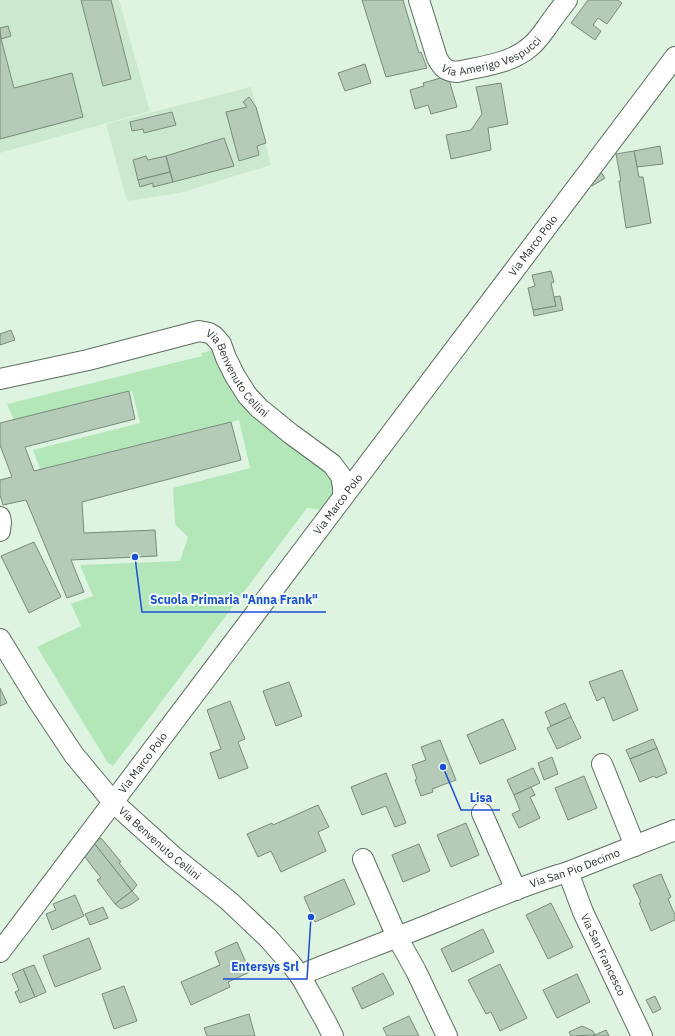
<svg xmlns="http://www.w3.org/2000/svg" width="675" height="1036" viewBox="0 0 675 1036" font-family="'IBM Plex Sans',sans-serif">
  <style>
    .built { fill: #cce9d0 }
    .green { fill: #b3e7ba }
    .building { fill: #b5cab7; stroke: #778b7a }
    .lines { fill: none; stroke-linecap: round; stroke-linejoin: round }
    .street-casing { stroke: #5b6f5e; stroke-width: 22 }
    .street { stroke: #fff; stroke-width: 20 }
    .labels { text-anchor: middle; stroke-width: 4; stroke-linejoin: round; paint-order: stroke }
    .street-label { font-size: 11px; fill: #2c342d; stroke: #f1fff3 }
    .leader { fill: none; stroke: #1d4ed8; stroke-width: 1.5 }
    .callout-dot { fill: #1d4ed8; stroke: #f1fff3; stroke-width: 1.5 }
    .callout-label { font-size: 12px; text-anchor: middle; font-weight: bold; fill: #1d4ed8; stroke: #f1fff3; stroke-width: 4; stroke-linejoin: round; paint-order: stroke }
  </style>
  <rect width="100%" height="100%" fill="#def4e1"/>
  <!-- built -->
  <g class="built">
    <path d="M0,0H119L150,111L0,153Z"/>
    <path d="M251,87L271,165L180,193L127,201L106,124Z"/>
  </g>
  <!-- green -->
  <path class="green" d="M213,350L329,472C341,487 331,497 323,510L307,508L113,766L108,763L37,647L81,626L71,604L93,596L80,565L180,561L188,537L175,524L173,488L250,468L239,420L40,469L33,450L140,423L132,391L14,420L7,404L202,356L201,353Z"/>
  <!-- building -->
  <g class="building">
    <path d="M81,0H111L131,79L103,86Z"/>
    <path d="M362,0H403L419,53L421,52L427,68L386,77Z"/>
    <path d="M588,0H618L622,3L607,24L598,18L593,25L601,31L595,40L571,23Z"/>
    <path d="M8,26L11,36L1,39L0,28Z"/>
    <path d="M0,35L14,88L72,73L83,117L0,139Z"/>
    <path d="M365,64L371,83L345,91L338,73Z"/>
    <path d="M448,76L457,107L431,114L428,105L415,109L410,90L424,86L423,83Z"/>
    <path d="M501,83L508,124L488,128L491,150L451,159L446,135L471,130L482,114L476,87Z"/>
    <path d="M249,97L256,107L266,143L257,146L259,155L239,161L226,112L247,107L243,102Z"/>
    <path d="M172,112L176,125L144,133L143,129L132,131L130,122Z"/>
    <path d="M224,138L234,166L173,182L166,156Z"/>
    <path d="M660,146L663,164L637,167L634,151Z"/>
    <path d="M634,151L639,177H643L651,223L626,228L619,181H621L616,154Z"/>
    <path d="M146,156L148,160L166,156L170,172L138,180L133,160Z"/>
    <path d="M600,171L605,178L592,186L588,179Z"/>
    <path d="M170,172L173,182L153,187V183L140,187L138,180Z"/>
    <path d="M551,271L554,282L551,283L556,306L533,310L528,288L535,286L532,275Z"/>
    <path d="M560,296L563,310L534,316L533,310L556,306L554,297Z"/>
    <path d="M11,330L15,340L0,345V334Z"/>
    <path d="M129,391L135,419L25,447L34,471L231,422L241,460L82,502L84,533L155,530L157,556L71,560L84,592L67,598L26,500L3,505L0,495V480L12,477L0,445V423Z"/>
    <path d="M34,542L61,597L29,613L1,556Z"/>
    <path d="M622,670L638,710L613,721L604,697L597,701L589,682Z"/>
    <path d="M289,682L302,716L276,726L263,691Z"/>
    <path d="M0,688L7,703L0,706Z"/>
    <path d="M230,701L245,739L238,742L248,768L219,779L210,753L221,749L207,710Z"/>
    <path d="M565,703L571,717L551,726L545,712Z"/>
    <path d="M571,717L581,738L557,749L547,728Z"/>
    <path d="M503,719L516,749L480,764L467,735Z"/>
    <path d="M653,739L657,748L630,759L626,750Z"/>
    <path d="M440,740L456,780L432,789L433,792L421,796L415,780L417,779L412,765L426,760L421,747Z"/>
    <path d="M657,748L667,773L656,778L654,776L640,782L630,759Z"/>
    <path d="M552,757L558,774L544,780L538,763Z"/>
    <path d="M533,768L540,783L514,795L507,780Z"/>
    <path d="M386,773L406,823L395,827L386,806L362,815L351,787Z"/>
    <path d="M584,776L597,808L568,820L555,788Z"/>
    <path d="M531,787L535,795L530,797L540,818L519,828L512,814L520,810L514,795Z"/>
    <path d="M318,805L329,827L318,832L326,851L281,872L271,851L258,857L247,834L272,823L273,825Z"/>
    <path d="M466,823L479,855L451,867L437,835Z"/>
    <path d="M101,838L121,862L119,863L137,885L132,891L94,843Z"/>
    <path d="M94,843L132,891L115,904L97,880L101,878L82,853Z"/>
    <path d="M419,844L430,871L403,882L392,855Z"/>
    <path d="M661,874L671,897L668,899L675,915V920L651,931L639,903L641,902L633,885Z"/>
    <path d="M344,879L355,904L315,922L304,897Z"/>
    <path d="M132,891L139,899L130,905L121,909L115,904Z"/>
    <path d="M75,895L84,916L52,930L46,914L56,910L53,904Z"/>
    <path d="M551,903L573,947L548,959L526,915Z"/>
    <path d="M103,907L108,918L90,925L85,914Z"/>
    <path d="M483,929L494,952L452,972L441,949Z"/>
    <path d="M89,938L101,969L55,987L43,956Z"/>
    <path d="M237,942L250,972L228,982L230,987L191,1005L181,982L220,965L215,952Z"/>
    <path d="M500,964L527,1018L500,1031L491,1012L486,1014L468,980Z"/>
    <path d="M34,965L46,992L35,997L23,969Z"/>
    <path d="M23,969L35,997L20,1003L15,992L19,990L12,974Z"/>
    <path d="M383,973L394,994L362,1009L352,988Z"/>
    <path d="M577,974L590,1002L557,1018L543,990Z"/>
    <path d="M124,986L137,1021L114,1029L102,994Z"/>
    <path d="M655,996L661,1009L653,1013L646,1000Z"/>
    <path d="M249,1014L255,1036H207L204,1028Z"/>
    <path d="M409,1016L419,1036H387L383,1028Z"/>
    <path d="M582,1026L593,1031L595,1035L571,1036L569,1032Z"/>
    <path d="M606,1030L609,1036H593L595,1035Z"/>
  </g>
  <g class="lines">
    <!-- street casing -->
    <g class="street-casing">
      <g id="street">
        <path id="s1" d="M419,0L437,58C442,67 445,71 457,72C482,66 511,64 531,46C537,41 542,34 547,27C553,18 560,9 567,0"/>
        <path id="s2" d="M0,379L88,360L199,331L209,333L214,336L221,344L226,358L235,376L247,395L259,408L291,434L332,464L341,476L343,487V497"/>
        <path d="M0,517L1,522L0,531"/>
        <path id="s3" d="M0,639L38,701L74,755L113,802L174,857L229,901L268,938L291,964L301,977L326,1022L333,1036"/>
        <path d="M602,764L635,846"/>
        <path d="M482,813L516,890"/>
        <path d="M363,859L397,937L416,971L447,1036"/>
        <path id="s4" d="M568,872L583,912L642,1036"/>
        <path id="s5" d="M0,952L675,57"/>
        <path id="s6" d="M301,977L310,971C358,952 407,934 455,914C492,899 529,883 568,872L675,830"/>
      </g>
    </g>
    <!-- street -->
    <use href="#street" class="street"/>
  </g>
  <g class="labels">
    <!-- street labels -->
    <g class="street-label">
      <text dy="4" stroke="none"><textPath href="#s1" startOffset="124">Via Amerigo Vespucci</textPath></text>
      <text dy="4" stroke="none"><textPath href="#s5" startOffset="885">Via Marco Polo</textPath></text>
      <text dy="4" stroke="none"><textPath href="#s2" startOffset="265">Via Benvenuto Cellini</textPath></text>
      <text dy="4" stroke="none"><textPath href="#s5" startOffset="561">Via Marco Polo</textPath></text>
      <text dy="4" stroke="none"><textPath href="#s5" startOffset="237">Via Marco Polo</textPath></text>
      <text dy="4" stroke="none"><textPath href="#s3" startOffset="261">Via Benvenuto Cellini</textPath></text>
      <text dy="4" stroke="none"><textPath href="#s6" startOffset="295">Via San Pio Decimo</textPath></text>
      <text dy="4" stroke="none"><textPath href="#s4" startOffset="90">Via San Francesco</textPath></text>
    </g>
  </g>
  <!-- callouts -->
  <path class="leader" d="M135 557L142 612H326M443 767L461 810H500M311 917L307 979H223"/>
  <g class="callout-dot">
    <circle cx="135" cy="557" r="4"/>
    <circle cx="443" cy="767" r="4"/>
    <circle cx="311" cy="917" r="4"/>
  </g>
  <g class="callout-label">
    <text x="234" y="604">Scuola Primaria "Anna Frank"</text>
    <text x="481" y="802">Lisa</text>
    <text x="265" y="971">Entersys Srl</text>
  </g>
</svg>
